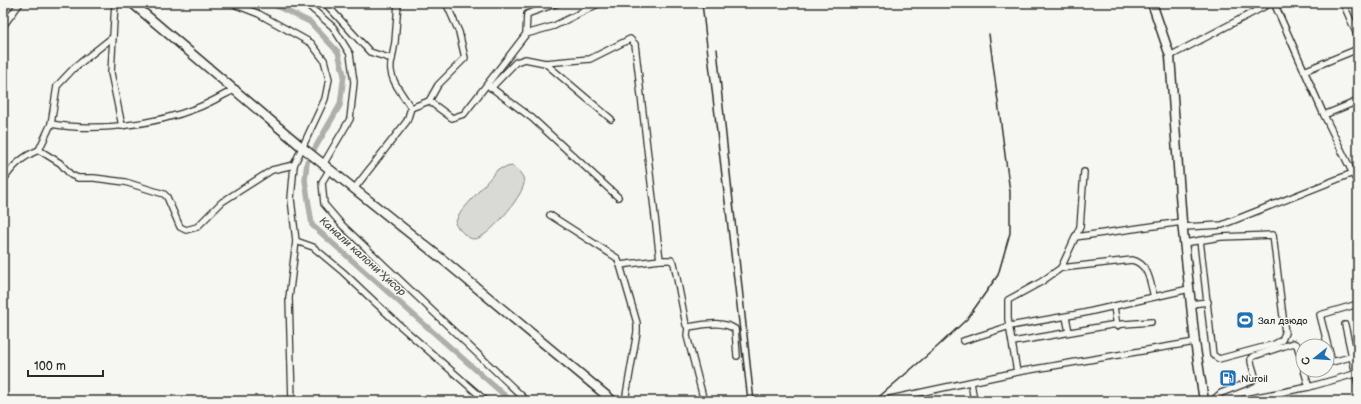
<svg xmlns="http://www.w3.org/2000/svg" width="1361" height="404" viewBox="0 0 1361 404" font-family="'Balsamiq Sans',sans-serif">
  <style>
    .green { fill: #d9d9d5; stroke: #828280 }
    .lines { fill: none; stroke-linecap: round; stroke-linejoin: round }
    .canal { stroke: #aeaeab; stroke-width: 5.5 }
    .street-casing { stroke: #2b2b2b; stroke-width: 8 }
    .secondary-casing { stroke: #2b2b2b; stroke-width: 11 }
    .street { stroke: #f6f6f2; stroke-width: 5.5 }
    .secondary { stroke: #f6f6f2; stroke-width: 8 }
    .rail { stroke: #2b2b2b; stroke-width: 1.5 }
    .labels { text-anchor: middle; stroke-width: 3; stroke-linejoin: round; paint-order: stroke }
    .poi-label { font-size: 10px; fill: #2b2b2b; stroke: #f6f6f2; text-anchor: start }
    .water-label { font-size: 11px; font-style: italic; fill: #525251; stroke: #f6f6f2 }
  </style>
  <rect width="100%" height="100%" fill="#f6f6f2"/>
  <filter id="ink" filterUnits="userSpaceOnUse"><feTurbulence type="fractalNoise" baseFrequency=".025" numOctaves="2"/><feDisplacementMap in="SourceGraphic" scale="8" xChannelSelector="R" yChannelSelector="G"/><feConvolveMatrix kernelMatrix="1 2 1 2 8 2 1 2 1" color-interpolation-filters="sRGB"/></filter>
  <g filter="url(#ink)">
    <!-- green -->
    <path class="green" d="M512,166C518,170 524,175 524,183C523,196 487,240 474,239C467,239 460,230 455,224L459,214L498,169Z"/>
    <g class="lines">
      <!-- canal -->
      <path class="canal" d="M270,3L310,22L338,52L344,75L340,105L307,162L305,180L312,225L511,401"/>
      <!-- street casing -->
      <g class="street-casing">
        <g id="street">
          <path d="M231,3L259,14L311,43L324,60L329,79L325,99L294,165L291,199L296,241L289,298L292,401"/>
          <path d="M302,3L310,7L333,27L350,54L354,82L350,119L324,163"/>
          <path d="M325,3L370,52L392,59L395,42L398,3"/>
          <path d="M1274,3L1324,115L1358,184"/>
          <path d="M1343,3L1358,37"/>
          <path d="M3,26L20,3"/>
          <path d="M526,34L527,14L558,3"/>
          <path d="M113,37L111,73L122,126"/>
          <path d="M1170,56L1271,3"/>
          <path d="M545,63L611,119"/>
          <path d="M1304,71L1358,49"/>
          <path d="M489,86L532,118L618,197"/>
          <path d="M491,88L516,62L525,59L545,63L590,59L630,39L635,44L660,260"/>
          <path d="M429,101L452,118L464,114L526,34L554,26L600,3"/>
          <path d="M411,108L429,101L438,85L465,58L459,32L447,5"/>
          <path d="M1324,115L1358,101"/>
          <path d="M51,124C96,132 154,125 197,108C210,103 223,95 236,89"/>
          <path d="M39,150L51,124L57,86L74,68L113,37L115,3"/>
          <path d="M330,169L322,182L324,204L342,225L527,401"/>
          <path d="M3,181C12,166 23,156 39,150L60,163L71,175L78,178H94L125,182L164,194L167,197L180,227L186,230L197,227L222,202L272,170L294,165"/>
          <path d="M354,189L407,121L411,108C402,93 386,77 392,59"/>
          <path d="M550,215L617,258L620,265L637,323V332L625,401"/>
          <path d="M1183,227L1222,225L1358,171"/>
          <path d="M1075,237L1182,222"/>
          <path d="M296,241L313,247L343,272L397,323L486,401"/>
          <path d="M1184,243L1221,237L1273,235L1285,333L1282,340L1275,344L1219,359L1213,355L1200,240"/>
          <path d="M620,265L660,260H671L674,263L686,325L688,327C704,325 720,320 735,329L737,356"/>
          <path d="M1061,268L1132,260C1149,264 1150,282 1154,297"/>
          <path d="M1191,304L1208,302"/>
          <path d="M1358,304L1320,315L1332,362L1358,355"/>
          <path d="M1114,307L1117,326"/>
          <path d="M1066,317L1069,332"/>
          <path d="M1345,325L1358,384"/>
          <path d="M688,327L687,336L704,401"/>
          <path d="M963,341L1010,326L1084,313L1189,289"/>
          <path d="M1013,342L1111,325L1151,322"/>
          <path d="M1304,370L1309,387"/>
          <path d="M1017,372L1008,319V300L1041,282L1061,268L1080,227L1084,172"/>
          <path d="M971,382L974,401"/>
          <path d="M881,401L1017,372L1195,342"/>
          <path d="M1212,401L1221,393L1252,381L1255,378C1255,371 1250,365 1251,358L1254,356L1293,343L1297,345L1303,365"/>
          <path d="M1236,401L1309,387L1358,373"/>
        </g>
      </g>
      <!-- secondary casing -->
      <g class="secondary-casing">
        <g id="secondary">
          <path d="M132,3L303,148L447,263L613,401"/>
          <path d="M1152,3L1170,56L1182,222L1195,342L1204,401"/>
        </g>
      </g>
      <!-- street -->
      <use href="#street" class="street"/>
      <!-- secondary -->
      <use href="#secondary" class="secondary"/>
      <!-- rail -->
      <g class="rail">
        <path d="M702,3L748,401"/>
        <path d="M717,49L754,401"/>
        <path d="M874,401L937,347L967,319L998,275L1010,233V192L989,34"/>
      </g>
    </g>
  </g>
  <!-- icons -->
  <defs>
    <g id="stadium-square" transform="scale(0.9)"><rect x="-9" y="-9" width="18" height="18" rx="4" fill="#1f6fb2" stroke="#f6f6f2"/><path d="M0-5a6.5 5 0 1 0 0 10a6.5 5 0 1 0 0-10ZM-3.5-1.8h7v3.6h-7Z" fill="#fff"/></g>
    <g id="fuel-square" transform="scale(0.9)"><rect x="-9" y="-9" width="18" height="18" rx="4" fill="#1f6fb2" stroke="#f6f6f2"/><path d="M-5.5-6h7V0h2V4h1.3V-2.5L3-4.5l.8-.8L6-3V5H2.5V1h-1V6h-7ZM-4.2-4.7v3.2H.2V-4.7Z" fill="#fff"/></g>
  </defs>
  <g fill-rule="evenodd">
    <use href="#stadium-square" x="1245" y="320"/>
    <use href="#fuel-square" x="1228" y="378"/>
  </g>
  <g class="labels">
    <!-- poi labels -->
    <g class="poi-label">
      <text x="1258" y="324">Зал дзюдо</text>
      <text x="1241" y="382">Nuroil</text>
    </g>
    <!-- water labels -->
    <g class="water-label">
      <text transform="translate(363 256) rotate(42)" y="4">Канали калони Ҳисор</text>
    </g>
  </g>
  <!-- margin -->
  <rect width="1361" height="404" fill="none" stroke="#f6f6f2" stroke-width="16"/>
  <rect x="8" y="8" width="1345" height="388" fill="none" stroke="#2b2b2b" stroke-width="1.5" filter="url(#ink)"/>
  <!-- north arrow -->
  <g transform="translate(1315 358) rotate(253)"><circle r="19" fill="#f6f6f2" stroke="#a5a5a2"/>
  <path d="M0-3L7 15L0 10L-7 15Z" fill="#1f6fb2"/>
  <text y="-6" font-size="11" font-weight="bold" text-anchor="middle" fill="#2b2b2b">С</text>
  </g>
  <!-- scale -->
  <path d="M28 370v6h75v-6" fill="none" stroke="#2b2b2b" stroke-width="2"/>
  <text x="34" y="370" font-size="12" fill="#2b2b2b" stroke="#f6f6f2" stroke-width="3" paint-order="stroke">100 m</text>
</svg>
